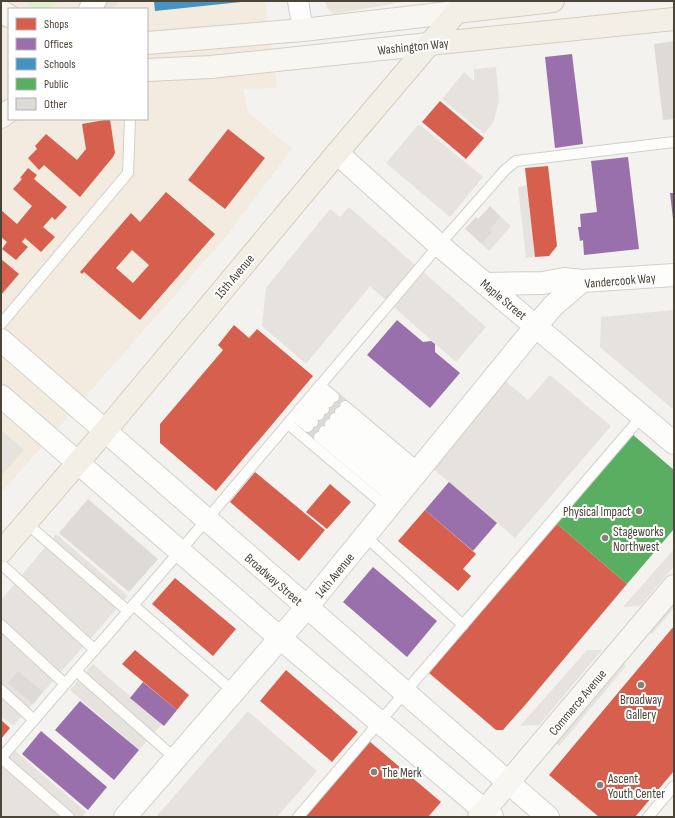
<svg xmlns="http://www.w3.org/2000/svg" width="675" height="818" viewBox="0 0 675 818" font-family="'Sofia Sans Condensed',sans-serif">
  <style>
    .commercial { fill: #f3ebdf }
    .education { fill: #eae5da }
    .green { fill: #e1eecf }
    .parking { fill: #e6e3df }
    .shops { fill: #d6604d; fill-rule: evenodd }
    .offices { fill: #9970ab }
    .schools { fill: #4393c3 }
    .public { fill: #5aae61 }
    .building { fill: #dedbd6 }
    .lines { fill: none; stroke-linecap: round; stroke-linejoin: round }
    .service-casing { stroke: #d2d0cb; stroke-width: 12 }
    .minor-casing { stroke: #d2d0cb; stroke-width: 22 }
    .tertiary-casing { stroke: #d2d0cb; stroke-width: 24 }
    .secondary-casing { stroke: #d3cfc5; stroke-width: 24 }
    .primary-casing { stroke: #d6cebb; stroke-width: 24 }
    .service { stroke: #fdfdfc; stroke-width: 10 }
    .minor { stroke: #fdfdfc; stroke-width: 20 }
    .tertiary { stroke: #fdfdfc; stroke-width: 22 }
    .secondary { stroke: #f7f6f1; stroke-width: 22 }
    .primary { stroke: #f2efe6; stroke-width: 22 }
    .poi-dot { fill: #868178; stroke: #fff; stroke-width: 1.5 }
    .labels { text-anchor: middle; stroke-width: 4; stroke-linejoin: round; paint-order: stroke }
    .street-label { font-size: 13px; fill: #4b4439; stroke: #fff }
    .poi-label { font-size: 13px; fill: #4b4439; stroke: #fff; text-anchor: start }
  </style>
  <rect width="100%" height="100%" fill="#f4f2ee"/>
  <!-- commercial -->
  <path class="commercial" d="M1,1H25L34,9H9V119H147V9H48L61,1H265L277,88L243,89L248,112L292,149L225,238L1,493Z"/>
  <!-- education -->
  <path class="education" d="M325,1H409L334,14L327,8Z"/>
  <!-- green -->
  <path class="green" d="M25,1H61L48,9H34Z"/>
  <!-- parking -->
  <g class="parking">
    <path d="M91,1H120L113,9H100Z"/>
    <path d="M496,67L499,100L494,121L484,134L442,99L464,72L474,81V69Z"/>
    <path d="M419,124L483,177L450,217L386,163Z"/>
    <path d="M527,185L535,257L526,258L518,187Z"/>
    <path d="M349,207L486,327L456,362L370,286L306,364L262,326L266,288L330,209L340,217Z"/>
    <path d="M501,217L511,226L489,251L482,244L493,231L490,229Z"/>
    <path d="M674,310V410L600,347L601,317Z"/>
    <path d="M550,375L611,426L515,538L431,467L504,380L528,400Z"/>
    <path d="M1,430L24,450L1,476Z"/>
    <path d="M56,534L128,596L13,726L1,716V600Z"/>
    <path d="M674,549V566L640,606L623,607Z"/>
    <path d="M674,597V608L652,634L647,629Z"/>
    <path d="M587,650H602L539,725L520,726Z"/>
    <path d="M620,661L626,666L559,746L553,741Z"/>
    <path d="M93,664L162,724L139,750L70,690Z"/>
    <path d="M248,711L317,771L277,817H156Z"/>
    <path d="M14,750L86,812L82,817H1V766Z"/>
  </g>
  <!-- shops -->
  <g class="shops">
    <path d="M440,101L484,138L466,159L422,122Z"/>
    <path d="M110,119L115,153L113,157L80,197L44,165L39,170L28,158L37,149L35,146L46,134L77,160L86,149L82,124Z"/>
    <path d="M228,129L265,158L225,209L188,180Z"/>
    <path d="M548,166L557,246L549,256L535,257L525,168Z"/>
    <path d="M28,168L37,175L34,179L67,207L55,220L52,217L43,227L55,237L41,252L25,238L22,242L28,247L16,260L2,249L7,242L1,237V210L17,224L32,206L13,189L22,179L20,178Z"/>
    <path d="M166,192L215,234L140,320L84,272L82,274L80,272L131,213L140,222ZM132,250L149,265L133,283L116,268Z"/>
    <path d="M1,259L19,274L1,295Z"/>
    <path d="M234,325L249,338L257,329L313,376L216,491L160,443V424L223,350L218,345Z"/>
    <path d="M255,472L325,530L299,561L230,502Z"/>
    <path d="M330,484L351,502L327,529L306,512Z"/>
    <path d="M425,510L476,554L463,569L471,576L458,591L398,541Z"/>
    <path d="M556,523L627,584L526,704L503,730H496L429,673Z"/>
    <path d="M175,578L236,629L213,656L152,604Z"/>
    <path d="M674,626V771L635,817H599L549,775Z"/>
    <path d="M135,650L189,695L177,710L122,664Z"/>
    <path d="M286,670L358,732L332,762L260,701Z"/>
    <path d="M1,720L10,728L1,739Z"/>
    <path d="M369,741L441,802L428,817H305Z"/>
  </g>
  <!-- offices -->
  <g class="offices">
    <path d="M572,54L583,144L555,148L545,57Z"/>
    <path d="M628,157L639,249L584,255L583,240L580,241L578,227H581L580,214L597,212L591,161Z"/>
    <path d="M670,193H674V219H673Z"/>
    <path d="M397,320L423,342L431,341L435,344V352L460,373L430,408L367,355Z"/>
    <path d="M449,482L497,523L473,551L425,510Z"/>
    <path d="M373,567L437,621L407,657L343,602Z"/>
    <path d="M143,682L177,710L164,726L130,698Z"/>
    <path d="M80,701L139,750L114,780L55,730Z"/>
    <path d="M41,731L107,787L88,810L22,754Z"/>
  </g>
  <!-- schools -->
  <path class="schools" d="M154,1H241V2L155,11Z"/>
  <!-- public -->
  <path class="public" d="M632,434L674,470V529L627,584L556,523Z"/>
  <!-- building -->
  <g class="building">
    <path d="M674,41V119L663,120L654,44Z"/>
    <path d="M490,206L501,217L490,229L493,231L482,244L465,229L476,217L478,219Z"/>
    <path d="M338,392L349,402L316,440L305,431Z"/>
    <path d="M88,499L158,559L129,592L59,533Z"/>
    <path d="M18,671L43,692L33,704L8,683Z"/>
  </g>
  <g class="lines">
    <!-- service casing -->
    <g class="service-casing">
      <g id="service">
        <path d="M1,324L128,173L130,119"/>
        <path d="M320,385L334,397"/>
        <path d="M315,391L329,402"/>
        <path d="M310,397L324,409"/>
        <path d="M305,403L319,415"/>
        <path d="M345,406L420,469"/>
        <path d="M299,410L313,422"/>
        <path d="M340,412L415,475"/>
        <path d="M294,416L308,427"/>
        <path d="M335,418L410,481"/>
        <path d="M288,424L388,508"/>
        <path d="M330,424L405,488"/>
        <path d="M324,431L399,494"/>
        <path d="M319,437L394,500"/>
        <path d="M26,523L128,611"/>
        <path d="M365,536L463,625"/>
        <path d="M1,564L95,650"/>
        <path d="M133,605L234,692"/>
        <path d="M1,625L65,684"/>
        <path d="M76,671L176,759"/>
        <path d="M1,690L34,720"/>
        <path d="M1,758L180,551L439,245L505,170L516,161L674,142"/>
        <path d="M1,758L69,817"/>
        <path d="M298,817L642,416"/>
        <path d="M648,817L674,786"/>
      </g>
    </g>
    <!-- minor casing -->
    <g class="minor-casing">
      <g id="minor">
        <path d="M298,1L303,30"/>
        <path d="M89,9L96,1"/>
      </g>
    </g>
    <!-- tertiary casing -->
    <g class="tertiary-casing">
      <g id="tertiary">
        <path d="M337,153L439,245L674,443"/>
        <path d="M485,284L543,283L564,279L582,281L674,275"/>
        <path d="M1,340L548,817"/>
        <path d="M1,396L280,638L492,817"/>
        <path d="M125,817L307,607L536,326L553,306L582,281"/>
      </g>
    </g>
    <!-- secondary casing -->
    <g class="secondary-casing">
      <g id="secondary">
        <path d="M1,11L9,16"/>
        <path d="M147,43L303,30L456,12"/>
        <path d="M147,70L211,67L429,44"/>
        <path d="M1,117L9,111"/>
        <path d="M479,817L674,586"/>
      </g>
    </g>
    <!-- primary casing -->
    <g class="primary-casing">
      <g id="primary">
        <path d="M456,12L553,1"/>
        <path d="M429,44L674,19"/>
        <path d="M1,552L105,431L337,153L466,1"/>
      </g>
    </g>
    <!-- service -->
    <use href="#service" class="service"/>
    <!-- minor -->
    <use href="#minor" class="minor"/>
    <!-- tertiary -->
    <use href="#tertiary" class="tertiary"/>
    <!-- secondary -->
    <use href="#secondary" class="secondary"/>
    <!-- primary -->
    <use href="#primary" class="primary"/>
  </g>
  <!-- markers -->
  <g class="poi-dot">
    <circle cx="639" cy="511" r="4"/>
    <circle cx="605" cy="538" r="4"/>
    <circle cx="641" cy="685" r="4"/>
    <circle cx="374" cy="772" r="4"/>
    <circle cx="600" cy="785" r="4"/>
  </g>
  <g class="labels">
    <!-- street labels -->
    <g class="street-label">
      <text transform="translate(413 46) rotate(-6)" y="5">Washington Way</text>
      <text transform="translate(234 276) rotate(-50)" y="5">15th Avenue</text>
      <text transform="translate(620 280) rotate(-5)" y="5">Vandercook Way</text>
      <text transform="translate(504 299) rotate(40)" y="5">Maple Street</text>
      <text transform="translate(334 575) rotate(-51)" y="5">14th Avenue</text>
      <text transform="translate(274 579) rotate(41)" y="5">Broadway Street</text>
      <text transform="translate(577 702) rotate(-50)" y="5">Commerce Avenue</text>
    </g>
    <!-- poi labels -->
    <g class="poi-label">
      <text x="631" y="516" text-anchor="end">Physical Impact</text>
      <text x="613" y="536">Stageworks<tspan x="613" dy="15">Northwest</tspan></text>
      <text x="641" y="704" text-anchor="middle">Broadway<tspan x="641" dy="15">Gallery</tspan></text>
      <text x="382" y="777">The Merk</text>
      <text x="608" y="783">Ascent<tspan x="608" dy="15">Youth Center</tspan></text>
    </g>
  </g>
  <!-- border -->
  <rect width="675" height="818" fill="none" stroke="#4b4439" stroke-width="4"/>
  <!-- legend -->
  <rect x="8" y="8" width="140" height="112" fill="#ffffff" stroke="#b7b4b0"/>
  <rect x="16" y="18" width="20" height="12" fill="#d6604d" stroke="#b7b4b0"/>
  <text x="44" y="28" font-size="12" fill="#4b4439">Shops</text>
  <rect x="16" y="38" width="20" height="12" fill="#9970ab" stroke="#b7b4b0"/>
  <text x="44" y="48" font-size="12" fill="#4b4439">Offices</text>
  <rect x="16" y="58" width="20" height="12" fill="#4393c3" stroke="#b7b4b0"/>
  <text x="44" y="68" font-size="12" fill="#4b4439">Schools</text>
  <rect x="16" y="78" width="20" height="12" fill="#5aae61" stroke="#b7b4b0"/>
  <text x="44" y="88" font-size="12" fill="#4b4439">Public</text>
  <rect x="16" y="98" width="20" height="12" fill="#dedbd6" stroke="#b7b4b0"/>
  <text x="44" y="108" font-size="12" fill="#4b4439">Other</text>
</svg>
